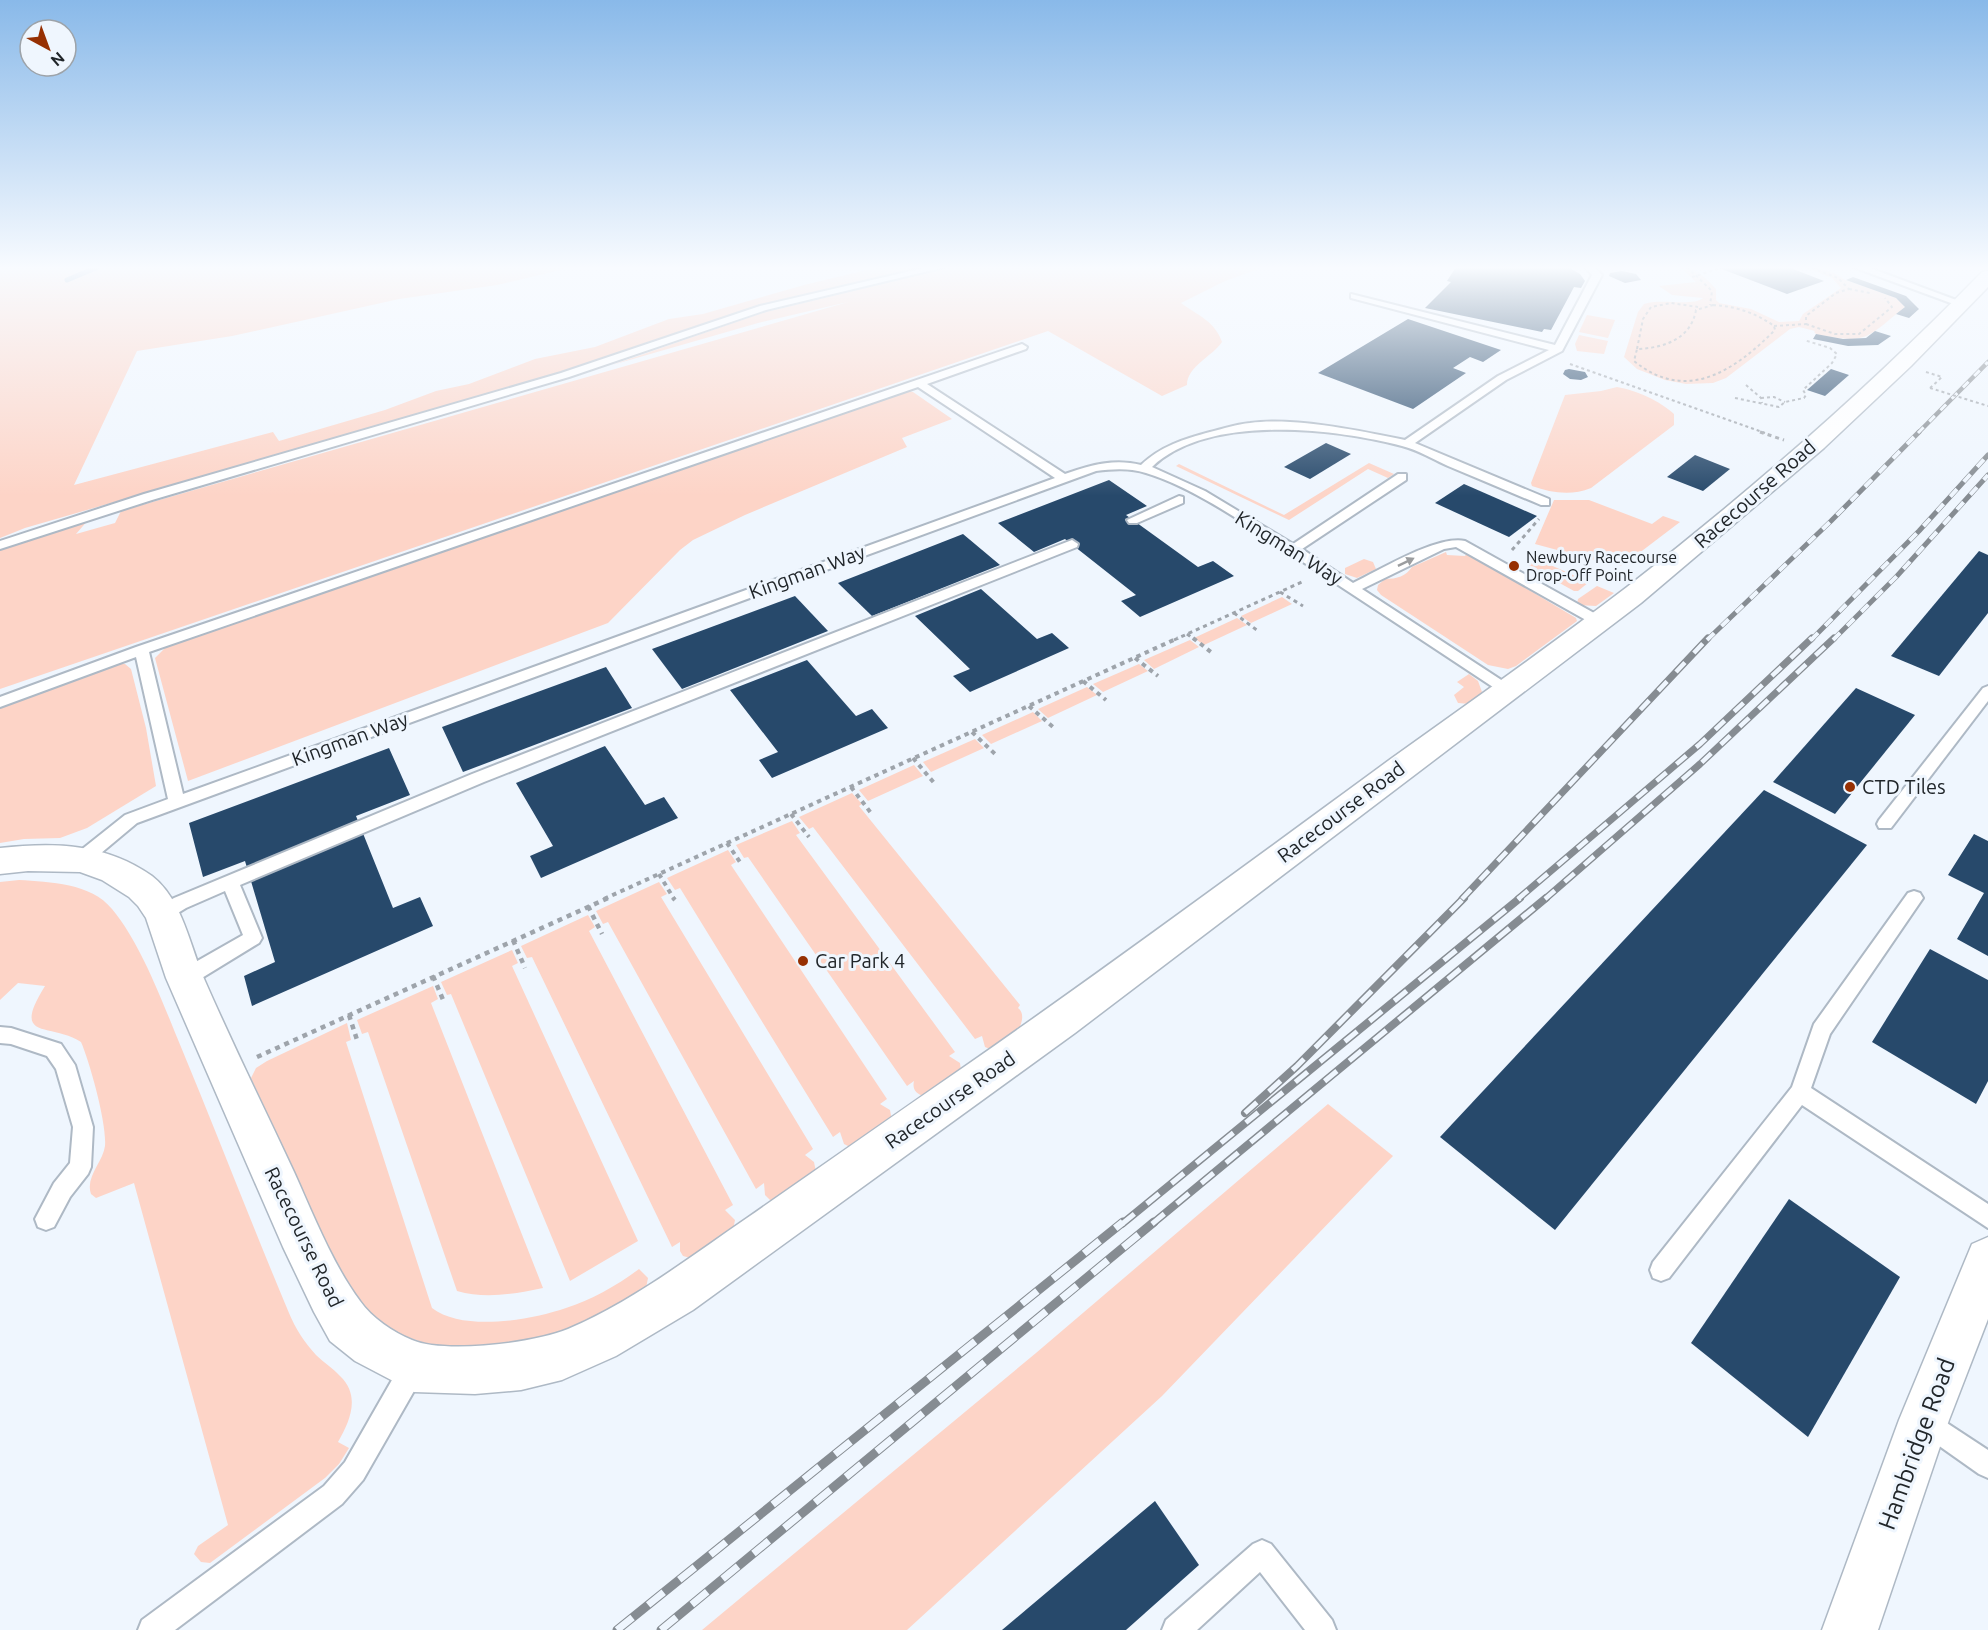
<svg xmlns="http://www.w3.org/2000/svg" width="1988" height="1630" viewBox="0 0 1988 1630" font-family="Ubuntu,sans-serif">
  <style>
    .green { fill: #fdd4c7 }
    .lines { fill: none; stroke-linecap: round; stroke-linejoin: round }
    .stream { stroke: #7792b0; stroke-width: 5 }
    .building { fill: #27496b }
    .service-casing { stroke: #aeb9c5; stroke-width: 4 }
    .minor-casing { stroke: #aeb9c5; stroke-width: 3 }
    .secondary-casing { stroke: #aeb9c5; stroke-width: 3 }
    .path-far3 { stroke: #9ea4ab; stroke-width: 2; stroke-dasharray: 3 3; stroke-linecap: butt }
    .path-far2 { stroke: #9ea4ab; stroke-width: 3; stroke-dasharray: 4 4; stroke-linecap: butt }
    .path-far1 { stroke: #9ea4ab; stroke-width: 4; stroke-dasharray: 4.5 4.5; stroke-linecap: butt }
    .path { stroke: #9ea4ab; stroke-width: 4.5; stroke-dasharray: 5 5; stroke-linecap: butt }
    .service { fill: #fff; fill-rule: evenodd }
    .minor { fill: #fff; fill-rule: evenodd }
    .secondary { fill: #fff; fill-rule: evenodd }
    .rail-far4-casing { stroke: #868c92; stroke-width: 4.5 }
    .rail-far3-casing { stroke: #868c92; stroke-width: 5 }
    .rail-far2-casing { stroke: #868c92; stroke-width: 7 }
    .rail-far1-casing { stroke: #868c92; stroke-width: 8 }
    .rail-casing { stroke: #868c92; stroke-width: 9 }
    .rail-far4 { stroke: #eff6fe; stroke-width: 3; stroke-dasharray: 8; stroke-linecap: butt }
    .rail-far3 { stroke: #eff6fe; stroke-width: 4; stroke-dasharray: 10; stroke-linecap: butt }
    .rail-far2 { stroke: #eff6fe; stroke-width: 4.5; stroke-dasharray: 13; stroke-linecap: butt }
    .rail-far1 { stroke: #eff6fe; stroke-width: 5; stroke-dasharray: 16; stroke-linecap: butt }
    .rail { stroke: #eff6fe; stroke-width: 7; stroke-dasharray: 20; stroke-linecap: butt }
    .path-bridge { stroke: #9ea4ab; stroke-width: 2; stroke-dasharray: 3 3; stroke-linecap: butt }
    .oneway { fill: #9b9d9f }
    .poi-dot { fill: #963003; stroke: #eff6fe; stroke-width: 2 }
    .labels { text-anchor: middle; stroke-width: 6; stroke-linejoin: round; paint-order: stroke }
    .far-poi-label { font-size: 16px; fill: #21262a; stroke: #eff6fe; text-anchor: start }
    .street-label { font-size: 20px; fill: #21262a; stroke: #eff6fe }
    .poi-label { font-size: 20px; fill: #21262a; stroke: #eff6fe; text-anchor: start }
    .near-street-label { font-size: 24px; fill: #21262a; stroke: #eff6fe }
  </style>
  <rect width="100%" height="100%" fill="#eff6fe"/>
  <!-- green -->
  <g class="green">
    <path d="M0,267H573L497,285L399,299L232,336L137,351L74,485L273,432L279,441L385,410L436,391L469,384L535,359L595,347L669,319L703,314L804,285L879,267H931L803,296L634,351L25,528L0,538Z"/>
    <path d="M951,267H1264L1225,281L1181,303C1197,315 1215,321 1222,342C1213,356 1187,366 1187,385L1162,396L1048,331L0,689V548L89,519L76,534L115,523L121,511L848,302L758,323L612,365L762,313Z"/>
    <path d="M1680,267C1696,267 1706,278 1716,289V300L1719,303L1751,309L1779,322L1799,321L1803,314L1841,288L1832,278L1804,267C1817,267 1833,270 1843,279L1896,298L1905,307C1866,338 1868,345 1816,334L1814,332L1815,331L1799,327L1790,329L1726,378L1713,383L1686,384L1665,380L1637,369L1624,357L1638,312L1644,304C1660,298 1692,307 1703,298L1672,295L1659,286L1696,282Z"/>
    <path d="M1587,315L1615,320L1608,338L1579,332Z"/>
    <path d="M1579,335L1608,341L1604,354L1577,351L1575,344Z"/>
    <path d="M1617,387C1636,390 1660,401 1674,414V425L1591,488C1571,496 1552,493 1532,486L1531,483L1565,395L1601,391Z"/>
    <path d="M908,391L913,392L952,419L902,438L907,447L745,515L693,540L680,550L608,623L188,781L155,658L167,646Z"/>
    <path d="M1369,463L1394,474L1388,478L1368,469L1289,520L1176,466L1179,464L1284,515Z"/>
    <path d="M1554,500H1589L1652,524L1663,516L1680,522L1626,563L1620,566L1609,564L1535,544Z"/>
    <path d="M1446,552L1447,555L1465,556L1467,553L1576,618L1577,621L1516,666L1508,669L1488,665L1381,595L1377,590L1378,585L1385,579C1397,579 1406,576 1412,567Z"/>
    <path d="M1530,556L1589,582L1578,591H1574L1527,565Z"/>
    <path d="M1364,559L1373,562L1376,569L1357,578L1345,574V568Z"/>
    <path d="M1597,586L1614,593L1596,606L1577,605L1578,599Z"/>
    <path d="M1282,597L1292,604L1251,623L1241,616Z"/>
    <path d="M1237,618L1247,625L1204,645L1194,638Z"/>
    <path d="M1190,640L1199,647L1154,669L1144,660Z"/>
    <path d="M115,664H125L131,669L146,728L156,786L87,828L60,838L24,839L0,843V706Z"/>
    <path d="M1139,664L1148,671L1103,692L1093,684Z"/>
    <path d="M1469,674L1478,681L1482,692L1470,704L1458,703L1454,695L1464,687L1457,682Z"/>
    <path d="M1087,687L1097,695L1048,718L1038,709Z"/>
    <path d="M1033,712L1042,721L991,744L982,735Z"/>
    <path d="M975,739L984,748L931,772L923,762Z"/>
    <path d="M914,765L923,776L868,801L859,790Z"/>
    <path d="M852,793L862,804L859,806L1020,1005L1018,1008C1026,1014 1021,1026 1016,1034L990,1049L985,1047L982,1036L975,1039L813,827L809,829L799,817Z"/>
    <path d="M792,821L800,833L796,835L955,1052L949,1056L960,1063L961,1071L925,1096C916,1095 912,1089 914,1081L907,1086L748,857L744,858L736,845Z"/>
    <path d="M728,850L736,862L731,865L887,1099L880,1104L890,1110L892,1121L852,1148L844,1144L840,1132L833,1137L680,888L675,890L667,878Z"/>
    <path d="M19,880C50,882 91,883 112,909C142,945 163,1004 181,1047C218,1136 252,1225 289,1313C295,1328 305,1343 316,1355C324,1363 333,1368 340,1376C361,1396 350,1421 338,1442L349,1448L339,1464L325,1478L210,1563L201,1562L194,1554L198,1546L228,1525L134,1183L96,1198L91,1194C85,1177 103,1162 105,1146C107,1124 90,1063 81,1042C51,1022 10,1042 45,986L18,983L0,1000V882Z"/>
    <path d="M659,882L667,894L661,897L813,1149L805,1155L814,1162L816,1172L773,1203L765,1195L764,1183L756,1189L608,922L603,924L596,911Z"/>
    <path d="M588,915L595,927L589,931L733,1205L725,1210L735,1220L733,1230L694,1259L683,1256L680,1251V1242L672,1247L532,957L527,958L521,946Z"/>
    <path d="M512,950L518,963L512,966L638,1241L570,1281L451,994L447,995L441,982Z"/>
    <path d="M433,986L438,999L431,1003L543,1288C515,1294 485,1299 457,1291L368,1032L362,1034L357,1020Z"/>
    <path d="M347,1023L351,1040L346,1042L432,1308C463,1332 531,1320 566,1308C591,1300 618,1285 639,1269L648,1278L646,1288L572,1333L466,1350L430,1345L402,1335L376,1320L344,1282L251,1078L256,1068L267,1061Z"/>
    <path d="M1328,1104L1393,1156L1162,1396L907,1630H702L1036,1353Z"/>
  </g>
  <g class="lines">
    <!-- stream -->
    <path class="stream" d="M67,280L98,267"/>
  </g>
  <!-- building -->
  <g class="building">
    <path d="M1456,267H1568L1580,274L1585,281L1581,288L1574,287L1551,330L1544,329L1542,332L1425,308L1451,282L1447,281Z"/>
    <path d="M1788,267L1824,281L1787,294L1719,268Z"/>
    <path d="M1622,271L1636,274L1641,280L1625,283L1609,276L1610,273Z"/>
    <path d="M1853,277L1906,296L1919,309L1909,318L1896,314L1905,307L1896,298L1846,280Z"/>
    <path d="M1408,319L1501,350L1483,362L1470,357L1453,368L1466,373L1413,409L1318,373Z"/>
    <path d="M1875,331L1891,336L1878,345L1848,346L1813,339L1816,334L1843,339L1866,338Z"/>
    <path d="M1569,369L1585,372L1588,377L1581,380L1570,379L1563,374L1565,370Z"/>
    <path d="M1831,369L1849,375L1825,396L1807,390Z"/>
    <path d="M1326,443L1351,454L1310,479L1284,467Z"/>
    <path d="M1695,455L1730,469L1703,491L1667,477Z"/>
    <path d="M1109,480L1147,506L1126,515L1198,567L1213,561L1234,576L1140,617L1121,601L1136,595L1065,539L1034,552L998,523Z"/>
    <path d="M1464,484L1537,516L1509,537L1435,503Z"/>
    <path d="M963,534L1000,565L872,616L838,583Z"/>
    <path d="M1979,551L1988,555V613L1939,676L1891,656Z"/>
    <path d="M981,589L1037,639L1052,633L1069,648L970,692L953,676L970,669L915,616Z"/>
    <path d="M795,596L828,631L682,689L652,649Z"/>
    <path d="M807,660L856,716L872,709L888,728L772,778L759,760L778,752L730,690Z"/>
    <path d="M606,667L632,708L463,772L442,727Z"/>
    <path d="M1856,688L1915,715L1835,814L1773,782Z"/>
    <path d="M605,746L645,805L664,797L678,818L541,878L530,856L553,846L516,783Z"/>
    <path d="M389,748L410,795L356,816L393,908L420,897L433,926L252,1006L244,976L275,962L245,861L203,877L189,823Z"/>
    <path d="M1764,790L1867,845L1555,1230L1440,1137Z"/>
    <path d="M1974,834L1988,841V956L1957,939L1984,893L1948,875Z"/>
    <path d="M1930,949L1988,980V1081L1976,1104L1872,1042Z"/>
    <path d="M1789,1199L1900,1277L1808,1437L1691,1343Z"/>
    <path d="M1155,1501L1199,1565L1126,1630H1002Z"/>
  </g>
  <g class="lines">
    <!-- service casing -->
    <g class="service-casing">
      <g id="service">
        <path d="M928,267H945L766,310L569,377L152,500L0,549V541L144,494L561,373L760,306Z"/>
        <path d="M1585,267H1594L1602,275L1562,351L1506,380L1415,443L1549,499V505H1541C1510,492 1479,479 1448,466C1433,459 1418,450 1402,446C1332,428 1208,414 1152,467L1205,491L1293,544L1398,474H1406V480L1302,549L1353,583C1380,570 1437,535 1465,541L1603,618L1605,621L1603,624H1593L1456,547L1444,549L1362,589L1512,687L1514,690L1512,693H1502C1435,649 1368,604 1300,560C1258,532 1194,487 1146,473C1129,468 1113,469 1096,471L137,823L88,864L82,865L76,864L73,859L76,854L125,815L168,799L136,657L0,707V697L136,647L1022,344L1027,347L1026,349L927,384L1065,474C1090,465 1115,458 1141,465C1161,446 1184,439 1210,432C1223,429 1237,424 1250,423C1294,417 1361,431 1405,440L1498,376L1549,350L1351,298V294L1555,345L1592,275ZM918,387L1055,478L183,794L149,652Z"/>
        <path d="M1853,267H1867L1967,304L1959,306Z"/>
        <path d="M1179,496L1183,497V503L1137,523H1129L1127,520Z"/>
        <path d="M1072,540L1078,544L1077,547L484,782L240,885L262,938L259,943L192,984L185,986L178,984L176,978L178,972L243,935L225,891L186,908L168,919L162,921L156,919L153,914L156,909L174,898L472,774Z"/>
        <path d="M1988,686V701L1891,828H1879L1877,824L1879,820L1983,688Z"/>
        <path d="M1914,891L1920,893L1923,898L1830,1034L1811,1088L1988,1204V1228L1802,1105L1669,1278L1661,1281L1653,1278L1650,1270L1653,1262L1792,1087L1814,1024L1908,893Z"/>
        <path d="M0,1027L11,1028L61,1044L75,1065L93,1127L91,1167L88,1174L70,1197L54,1227L46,1230L38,1227L35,1219L54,1183L70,1163L73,1127L56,1069L47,1056L11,1044L0,1043Z"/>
        <path d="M413,1356L422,1359L425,1368L422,1377L363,1480L342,1504L175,1630H138L142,1620L324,1486L345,1462L404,1359Z"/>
        <path d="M1927,1410L1988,1450V1478L1979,1474L1918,1431L1915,1422L1918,1413Z"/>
        <path d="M1262,1540L1271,1544L1332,1620L1336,1630H1305L1260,1572L1197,1630H1162L1166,1620L1253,1544Z"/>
      </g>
    </g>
    <!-- minor casing -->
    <g class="minor-casing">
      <path id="minor" d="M1988,271V287L1911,366L1824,448L1641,603L1075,1033L693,1310L616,1356L562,1380L521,1390L475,1394L414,1392L355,1361L330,1341L314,1312L283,1247L166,978L146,918L138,906L129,897L102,880L80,872L28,871L0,874V848C54,842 106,843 152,876C183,900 190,947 205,981C233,1045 264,1108 294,1172C313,1214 333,1265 360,1301C372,1318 393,1332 412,1340C444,1354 535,1343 568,1329C632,1302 690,1257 747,1218C819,1168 891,1117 964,1067C1108,967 1250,862 1392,758C1470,702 1550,646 1627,587C1752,490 1871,386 1982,272Z"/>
    </g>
    <!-- secondary casing -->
    <g class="secondary-casing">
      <path id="secondary" d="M1988,1237V1319L1949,1420L1878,1630H1822L1899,1420L1972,1244Z"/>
    </g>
    <!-- path-far3 -->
    <g class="path-far3">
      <path d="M1687,267L1712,291L1710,305"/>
      <path d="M1692,277L1721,268"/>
      <path d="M1849,289L1870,293"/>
      <path d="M1713,305C1735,306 1756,313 1774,326L1775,330C1735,370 1687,404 1634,361L1637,349C1664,348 1691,339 1696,310Z"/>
      <path d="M1806,324L1835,334H1859L1892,307L1885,298"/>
      <path d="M1774,326L1806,324V316L1836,293L1849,289L1838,278L1810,267"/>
      <path d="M1637,349L1643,319L1651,307L1671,303L1698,307"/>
      <path d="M1570,364L1765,433"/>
      <path d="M1926,372L1942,377L1930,388"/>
      <path d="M1746,385L1761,398L1762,403"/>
      <path d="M1735,398L1779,407L1785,402L1804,398L1806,395L1803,390L1832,363L1837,354L1830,348L1804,340"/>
      <path d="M1761,398L1774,397L1785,402"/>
    </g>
    <!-- path-far2 -->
    <g class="path-far2">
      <path d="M1760,432L1784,440"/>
      <path d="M1512,550L1539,519"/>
      <path d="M1280,592L1303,606"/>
      <path d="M1234,613L1258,631"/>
      <path d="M1187,634L1195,640"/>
      <path d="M1174,640L1304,581"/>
    </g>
    <!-- path-far1 -->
    <g class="path-far1">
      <path d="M1193,638L1211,652"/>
      <path d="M1135,658L1158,676"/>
      <path d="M1083,681L1106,700"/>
      <path d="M1029,706L1053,727"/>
      <path d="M972,732L995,754"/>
      <path d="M913,758L935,784"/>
      <path d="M851,787L871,813"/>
      <path d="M791,814L809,837"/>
      <path d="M727,843L742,865"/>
      <path d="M659,874L674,899"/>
      <path d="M604,899L1178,638"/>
    </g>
    <!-- path -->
    <g class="path">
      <path d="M673,898L675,900"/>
      <path d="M588,906L602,934"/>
      <path d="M513,940L525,968"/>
      <path d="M433,976L444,1002"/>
      <path d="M349,1015L358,1043"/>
      <path d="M257,1057L608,898"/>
    </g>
    <!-- service -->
    <use href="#service" class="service"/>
    <!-- minor -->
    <use href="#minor" class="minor"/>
    <!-- secondary -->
    <use href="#secondary" class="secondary"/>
    <!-- rail-far4 casing -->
    <g class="rail-far4-casing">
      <path id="rail-far4" d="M1918,433L1988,362"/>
    </g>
    <!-- rail-far3 casing -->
    <g class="rail-far3-casing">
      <g id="rail-far3">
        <path d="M1707,640L1831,521L1919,432"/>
        <path d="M1811,640L1919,531L1988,455"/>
        <path d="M1833,640L1897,576L1988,475"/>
      </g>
    </g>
    <!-- rail-far2 casing -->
    <g class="rail-far2-casing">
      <g id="rail-far2">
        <path d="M1462,899L1708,638"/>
        <path d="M1518,899L1700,744L1812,638"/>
        <path d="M1545,899L1700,764L1834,638"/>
      </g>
    </g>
    <!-- rail-far1 casing -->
    <g class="rail-far1-casing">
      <g id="rail-far1">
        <path d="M1245,1113L1297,1066L1464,898"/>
        <path d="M1122,1224L1520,898"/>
        <path d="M1152,1224L1546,898"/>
      </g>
    </g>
    <!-- rail casing -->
    <g class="rail-casing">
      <g id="rail">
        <path d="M617,1630L1123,1222"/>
        <path d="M661,1630L1154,1222"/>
      </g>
    </g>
    <!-- rail-far4 -->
    <use href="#rail-far4" class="rail-far4"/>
    <!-- rail-far3 -->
    <use href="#rail-far3" class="rail-far3"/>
    <!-- rail-far2 -->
    <use href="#rail-far2" class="rail-far2"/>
    <!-- rail-far1 -->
    <use href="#rail-far1" class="rail-far1"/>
    <!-- rail -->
    <use href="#rail" class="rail"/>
    <!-- path-bridge -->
    <path class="path-bridge" d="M1930,388L1988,406"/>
  </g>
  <!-- one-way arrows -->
  <defs><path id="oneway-solid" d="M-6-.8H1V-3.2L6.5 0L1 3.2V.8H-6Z" transform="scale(1.5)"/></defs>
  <use class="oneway" href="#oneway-solid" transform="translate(1406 562) rotate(-26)"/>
  <!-- sky -->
  <linearGradient id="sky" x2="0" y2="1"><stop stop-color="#89b9e9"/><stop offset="0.54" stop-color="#f8fbff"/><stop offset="1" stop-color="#f8fbff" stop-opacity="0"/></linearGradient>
  <rect width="1988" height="496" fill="url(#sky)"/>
  <!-- markers -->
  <g class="poi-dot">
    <circle cx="1514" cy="566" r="6"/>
    <circle cx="1850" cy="787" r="6"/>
    <circle cx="803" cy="961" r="6"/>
  </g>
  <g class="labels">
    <!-- far-poi labels -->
    <g class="far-poi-label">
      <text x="1526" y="563">Newbury Racecourse<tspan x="1526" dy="18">Drop-Off Point</tspan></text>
    </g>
    <!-- street labels -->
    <g class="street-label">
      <text transform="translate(1755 494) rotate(-41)" y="7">Racecourse Road</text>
      <text transform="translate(1289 548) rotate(32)" y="7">Kingman Way</text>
      <text transform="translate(807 572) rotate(-20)" y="7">Kingman Way</text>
      <text transform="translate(350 739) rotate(-20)" y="7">Kingman Way</text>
      <text transform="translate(1341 812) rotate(-37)" y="7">Racecourse Road</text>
      <text transform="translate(950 1100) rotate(-35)" y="7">Racecourse Road</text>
      <text transform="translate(304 1237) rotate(64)" y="7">Racecourse Road</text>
    </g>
    <!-- poi labels -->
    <g class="poi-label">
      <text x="1862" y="794">CTD Tiles</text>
      <text x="815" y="968">Car Park 4</text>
    </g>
    <!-- near-street labels -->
    <g class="near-street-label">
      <text transform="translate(1917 1444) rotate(-70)" y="8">Hambridge Road</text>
    </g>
  </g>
  <!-- north arrow -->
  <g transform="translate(48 48) rotate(139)"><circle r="28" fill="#eff6fe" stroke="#9da3a9" stroke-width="1.5"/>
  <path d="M0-4.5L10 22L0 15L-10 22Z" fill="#963003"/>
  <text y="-9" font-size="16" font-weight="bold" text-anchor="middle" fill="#21262a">N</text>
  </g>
</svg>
